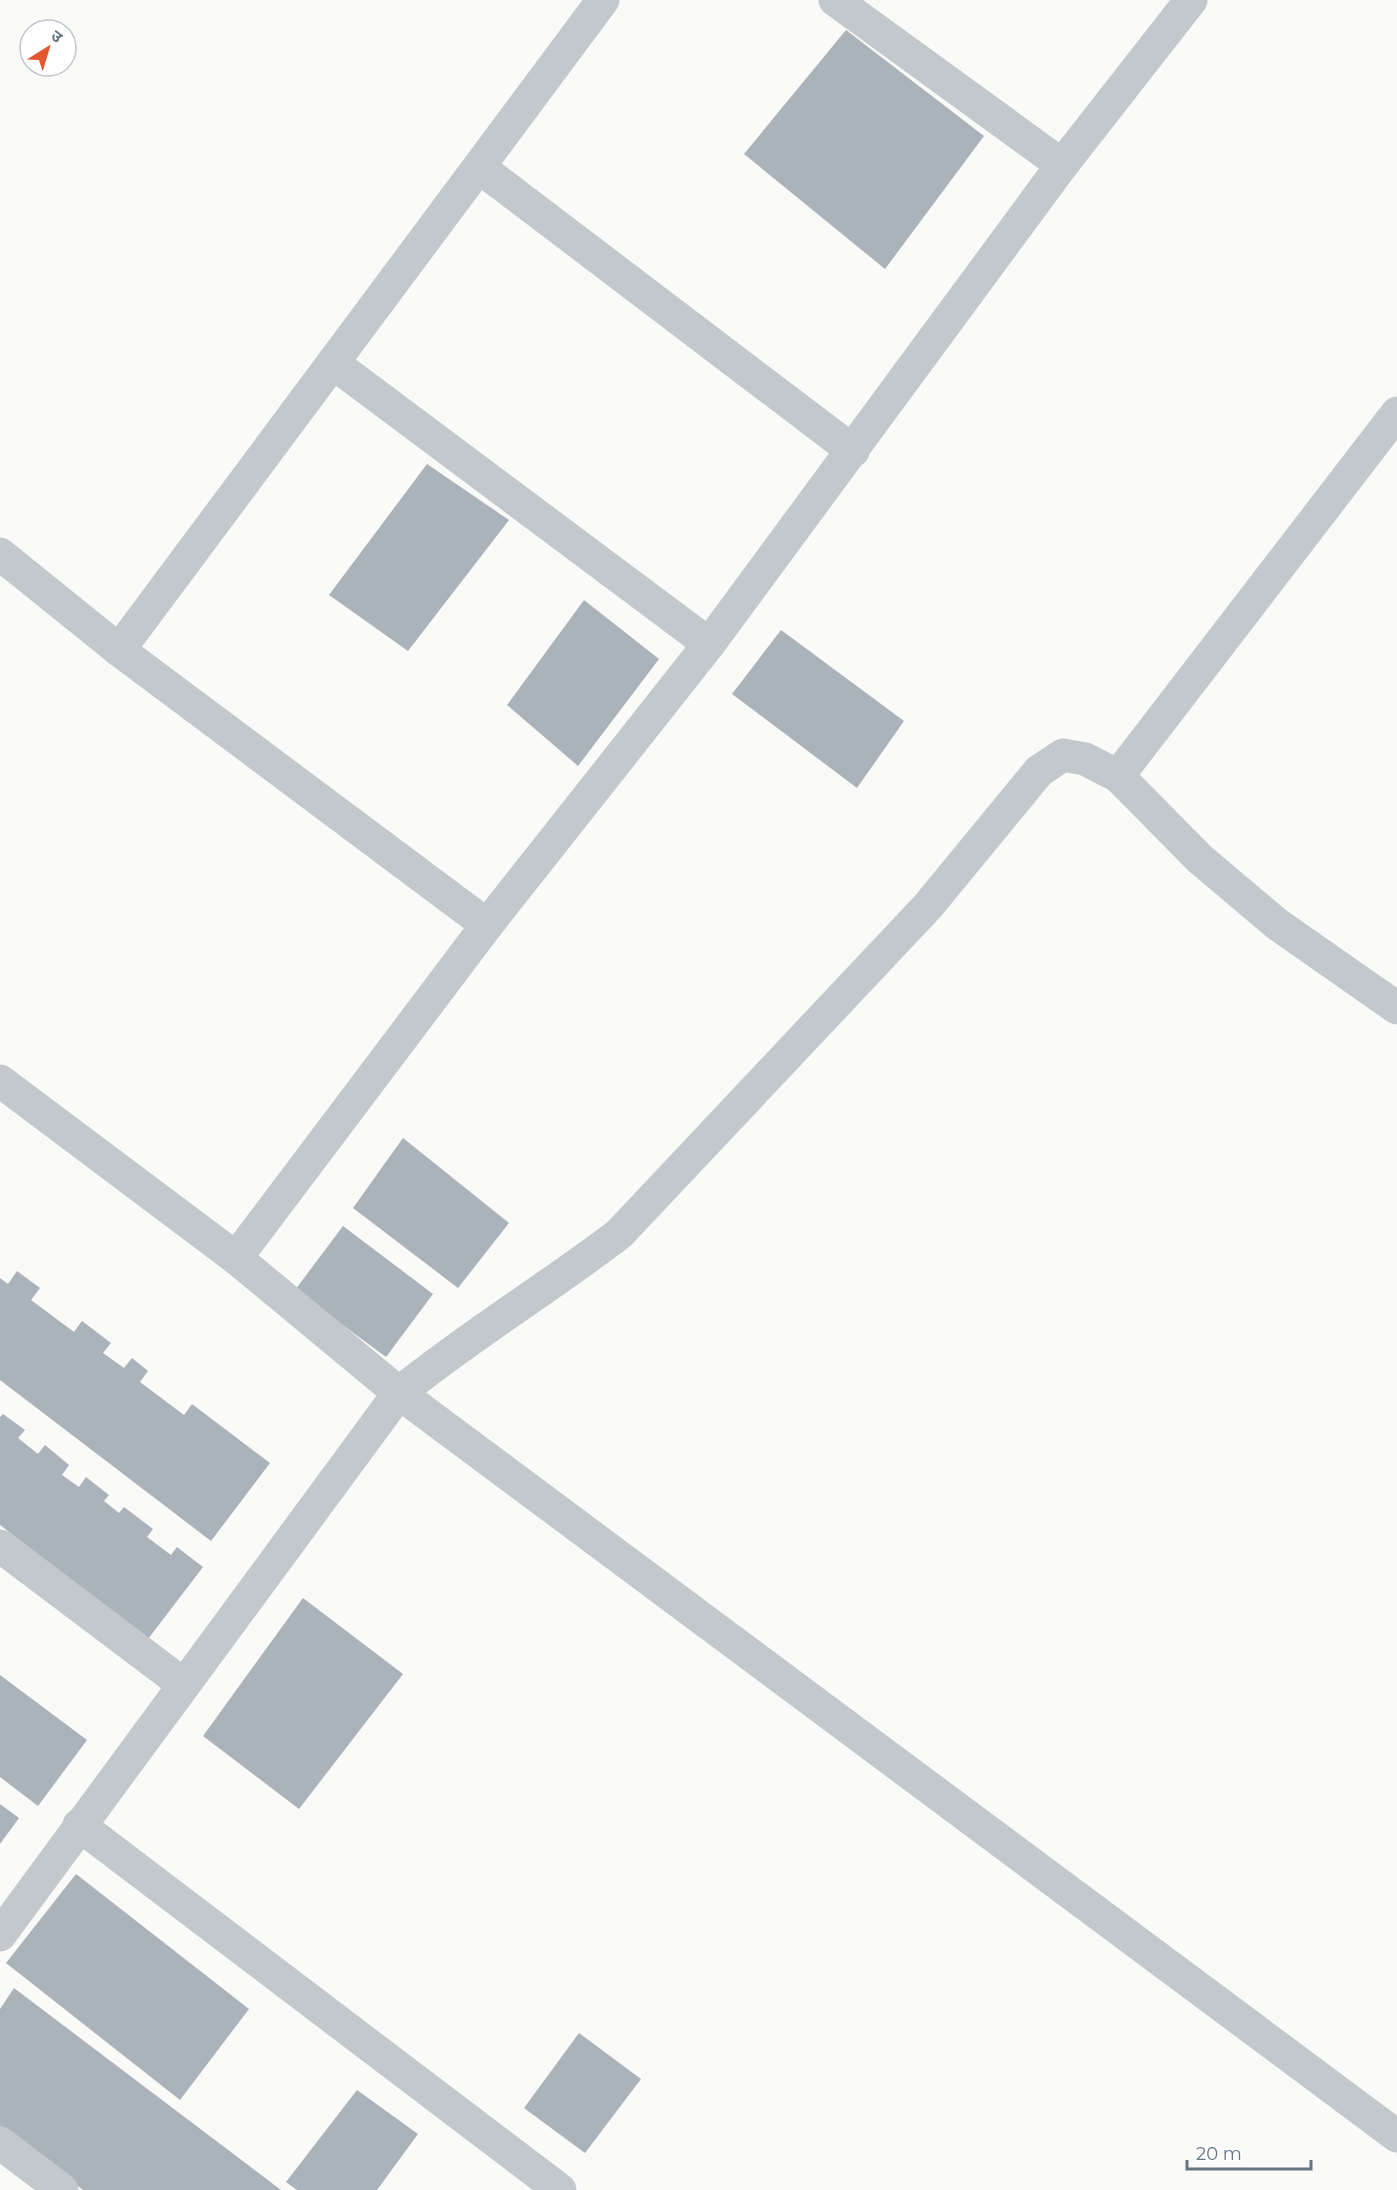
<svg xmlns="http://www.w3.org/2000/svg" width="1397" height="2190" viewBox="0 0 1397 2190" font-family="Montserrat,'Noto Sans Devanagari',sans-serif">
  <style>
    .building { fill: #aab3b9 }
    .lines { fill: none; stroke-linecap: round; stroke-linejoin: round }
    .minor { stroke: #c3c8cc; stroke-width: 33 }
  </style>
  <rect width="100%" height="100%" fill="#fafaf8"/>
  <!-- building -->
  <g class="building">
    <path d="M846,30L984,136L885,269L744,154Z"/>
    <path d="M427,464L509,520L408,651L329,595Z"/>
    <path d="M584,600L659,659L578,766L507,705Z"/>
    <path d="M781,630L904,721L857,788L732,694Z"/>
    <path d="M403,1138L509,1223L458,1288L353,1208Z"/>
    <path d="M343,1226L433,1294L386,1357L295,1290Z"/>
    <path d="M17,1271L40,1288L31,1300L74,1332L82,1321L111,1343L103,1353L124,1368L132,1358L148,1371L140,1382L184,1415L192,1404L270,1463L211,1541L0,1380V1278L8,1284Z"/>
    <path d="M3,1414L25,1430L18,1438L38,1454L45,1445L69,1465L62,1475L79,1487L86,1477L109,1495L104,1501L119,1513L124,1507L153,1529L147,1537L171,1555L177,1547L203,1567L148,1639L0,1525V1417Z"/>
    <path d="M303,1598L403,1674L299,1809L203,1736Z"/>
    <path d="M0,1675L87,1740L38,1806L0,1777Z"/>
    <path d="M0,1804L19,1818L0,1844Z"/>
    <path d="M76,1874L249,2009L180,2100L6,1963Z"/>
    <path d="M14,1988L281,2190H83L0,2126V2009Z"/>
    <path d="M579,2033L641,2079L585,2153L524,2108Z"/>
    <path d="M357,2090L418,2134L377,2190H297L286,2182Z"/>
  </g>
  <g class="lines">
    <!-- minor -->
    <g class="minor">
      <path d="M835,0L1062,165"/>
      <path d="M479,167L853,451"/>
      <path d="M333,363L709,644"/>
      <path d="M0,554L119,650L487,925"/>
      <path d="M119,650L603,0"/>
      <path d="M1118,776L1397,413"/>
      <path d="M0,1081L236,1258L399,1393L1397,2136"/>
      <path d="M236,1258L487,925L709,644L1062,165L1191,0"/>
      <path d="M0,1546L183,1684"/>
      <path d="M79,1825L560,2190"/>
      <path d="M0,1935L399,1393C469,1336 547,1289 619,1234L928,906L1039,771L1063,755L1085,759L1118,776L1200,859L1277,924L1397,1008"/>
      <path d="M0,2143L62,2190"/>
    </g>
  </g>
  <!-- north arrow -->
  <g transform="translate(48 48) rotate(37)"><circle r="28" fill="#ffffff" stroke="#c1c8cd" stroke-width="1.5"/>
  <path d="M0-4.5L10 22L0 15L-10 22Z" fill="#e4572e"/>
  <text y="-9" font-size="16" font-weight="bold" text-anchor="middle" fill="#657683">उ</text>
  </g>
  <!-- scale -->
  <path d="M1187 2160v9h124v-9" fill="none" stroke="#657683" stroke-width="3"/>
  <text x="1196" y="2160" font-size="18" fill="#657683" stroke="#ffffff" stroke-width="4.5" paint-order="stroke">20 m</text>
</svg>
